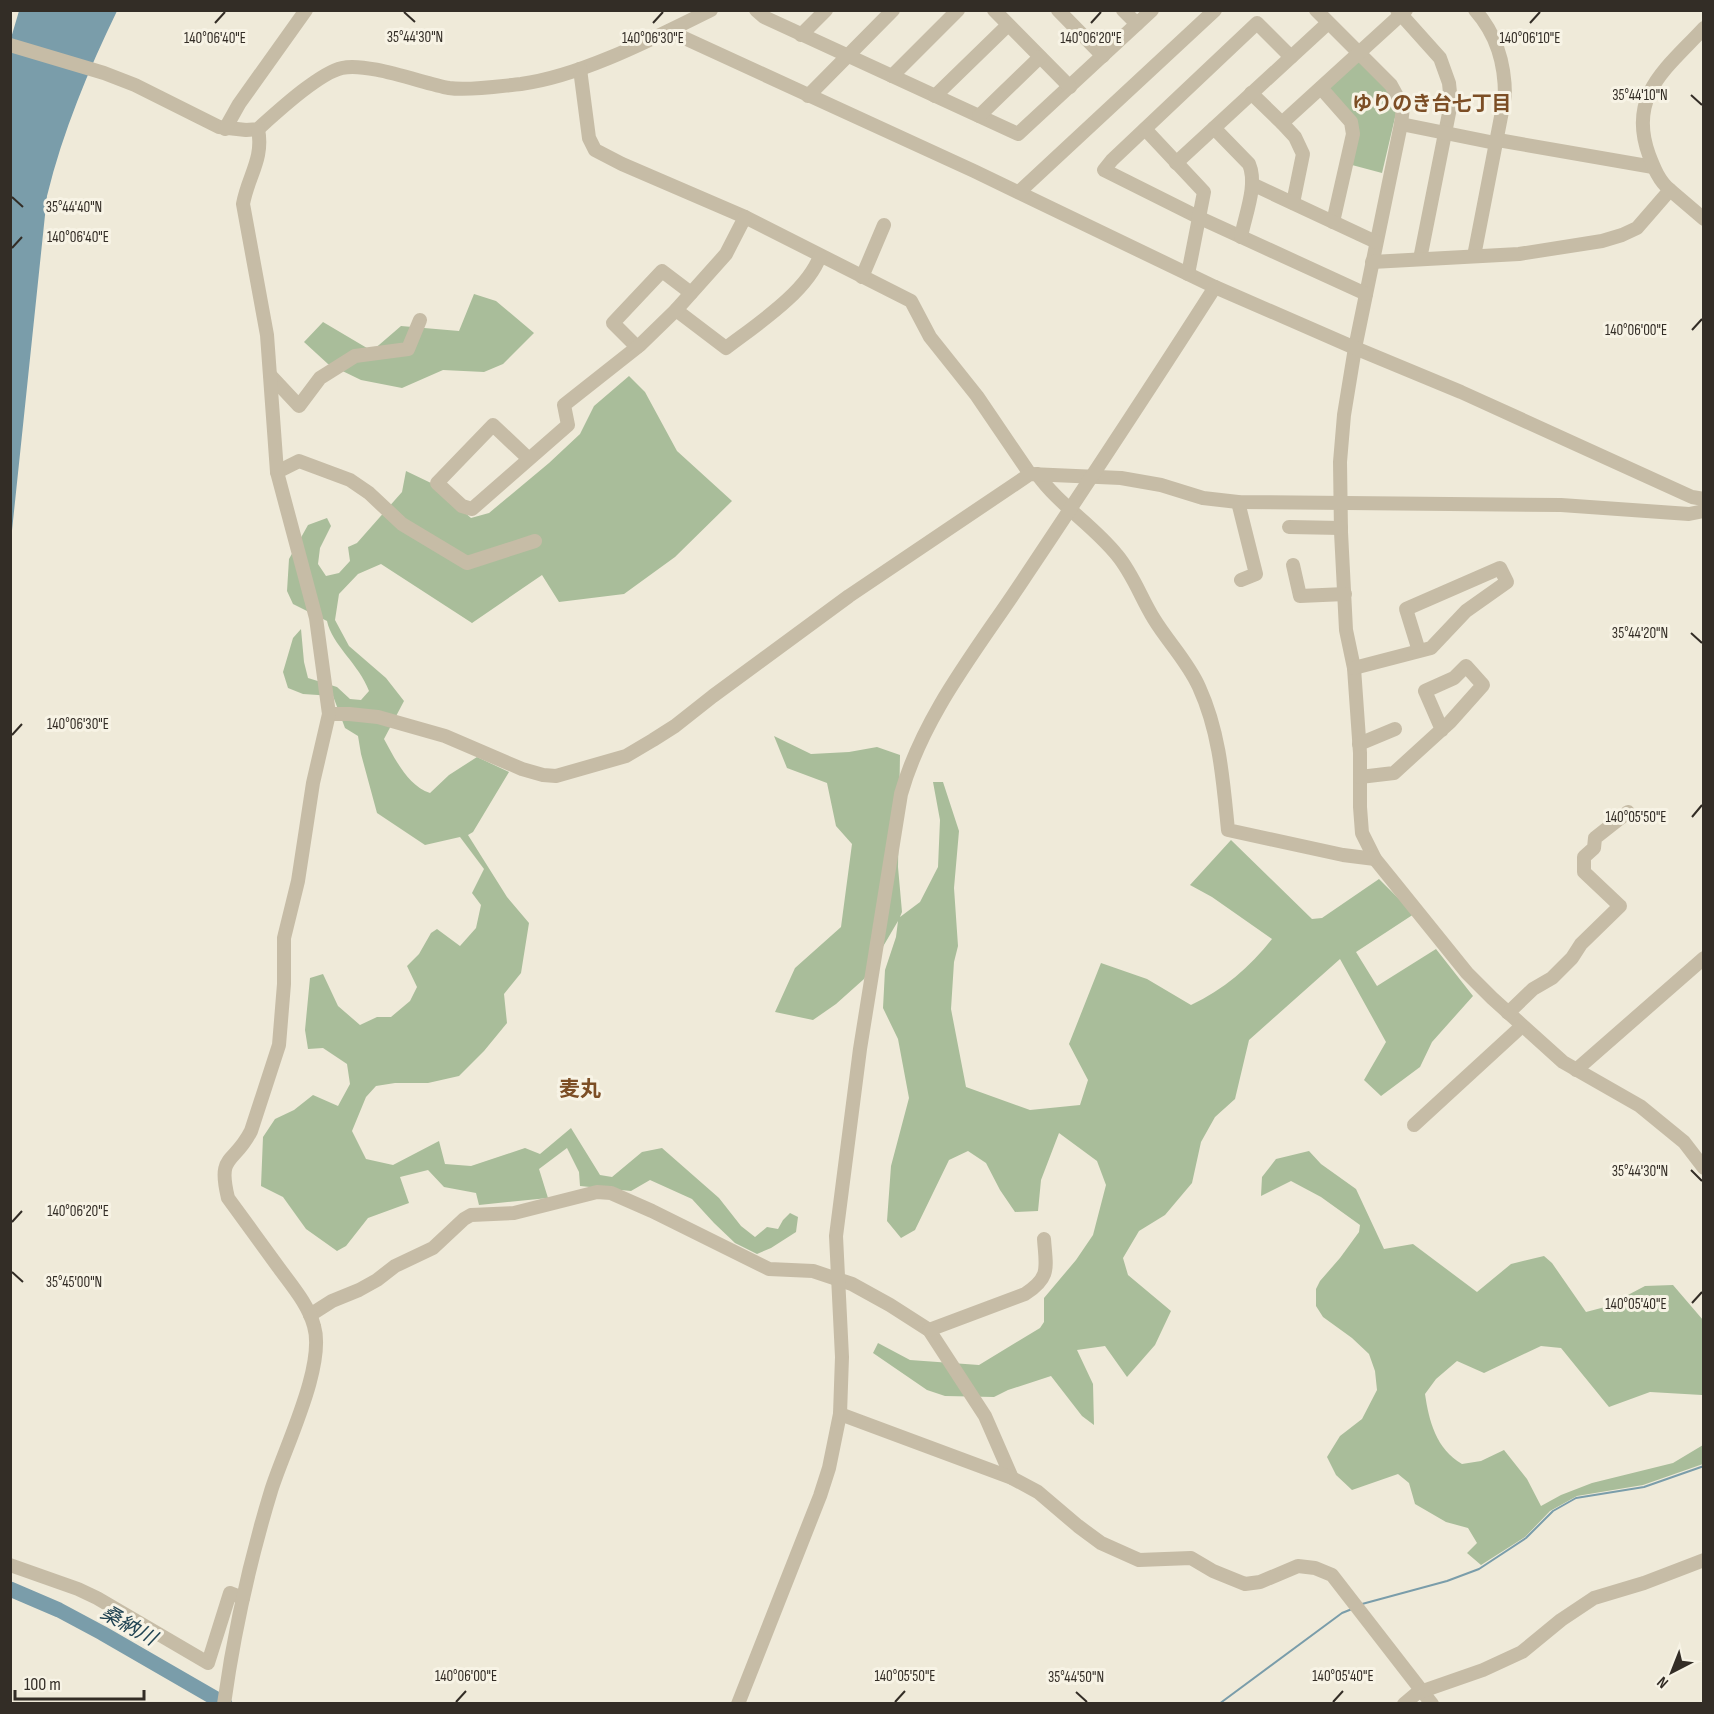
<svg xmlns="http://www.w3.org/2000/svg" width="1714" height="1714" viewBox="0 0 1714 1714" font-family="'Sofia Sans Condensed','Noto Sans JP',sans-serif">
  <style>
    .green { fill: #a9bd9a }
    .water { fill: #7a9daa }
    .lines { fill: none; stroke-linecap: round; stroke-linejoin: round }
    .stream { stroke: #7a9daa; stroke-width: 2 }
    .river { stroke: #7a9daa; stroke-width: 15 }
    .minor { stroke: #c6bca6; stroke-width: 14 }
    .ticks { fill: none; stroke: #332d26; stroke-width: 2 }
    .labels { text-anchor: middle; stroke-width: 6; stroke-linejoin: round; paint-order: stroke }
    .neighbourhood-label { font-size: 20px; font-weight: bold; fill: #7c4e25; stroke: #f7f3e5 }
    .water-label { font-size: 20px; font-style: italic; fill: #1f4251; stroke: #f7f3e5 }
    .quarter-label { font-size: 21px; font-weight: bold; fill: #7c4e25; stroke: #f7f3e5 }
    .ticks-label { font-size: 15px; text-anchor: middle; fill: #332d26; stroke: #f7f3e5; stroke-width: 6; stroke-linejoin: round; paint-order: stroke }
  </style>
  <rect width="100%" height="100%" fill="#efead9"/>
  <!-- green -->
  <g class="green">
    <path d="M1358,61L1389,91L1397,109L1382,173L1352,165L1356,133L1326,90Z"/>
    <path d="M474,294L496,301L534,333L503,364L484,372L443,370L402,388L361,380L328,364L304,342L323,322L372,351L401,326L459,331Z"/>
    <path d="M629,376L645,392L677,451L732,501L675,557L624,594L559,602L542,575L472,623L381,564L358,574L339,594L335,620L349,646L386,678L404,701L384,739C395,759 408,786 430,793L449,775L477,757L509,772L473,832L468,835L507,897L529,923L521,973L504,994L507,1023L484,1051L459,1076L428,1083H395L376,1086L366,1097L352,1131L366,1159L393,1165L439,1141L445,1164L471,1166L525,1148L540,1154L571,1128L600,1175L612,1177L642,1152L662,1148L719,1198L741,1226L755,1237L767,1227L778,1229L783,1220L790,1213L798,1217L796,1232L771,1248L757,1254L735,1243L714,1223L692,1199L650,1180L631,1191L580,1186L579,1172L567,1148L539,1169L548,1198L479,1205L476,1193L444,1187L428,1170L400,1177L409,1203L368,1218L346,1246L337,1251L306,1229L283,1197L261,1186L263,1137L275,1119L294,1110L313,1095L338,1106L350,1084L347,1064L323,1048L308,1049L305,1030L310,978L323,974L338,1006L360,1025L377,1017H391L410,1001L417,987L407,966L419,954L431,933L437,929L460,946L476,928L481,905L472,893L484,869L460,837L425,845L377,813L361,754L358,736L345,728L333,696L303,694L288,688L283,672L293,638L301,629L304,662L308,678L337,687L350,699L361,700L369,691C359,664 332,645 327,621L293,604L287,591L289,559L308,525L327,518L331,526L320,548L318,564L326,576L339,573L350,561L348,547L357,543L402,492L406,471L431,483L471,518L489,513L549,463L580,434L594,406Z"/>
    <path d="M774,736L811,754L849,752L877,747L900,755L898,867L902,912L900,917L920,902L938,867L940,820L933,782H943L959,831L954,888L958,946L954,962L951,1009L966,1087L1030,1110L1080,1105L1088,1080L1069,1044L1101,963L1147,979L1191,1005C1223,990 1250,967 1272,939L1212,897L1190,885L1231,840L1312,919L1322,918L1379,879L1414,914L1356,952L1377,986L1436,949L1473,996L1432,1042L1420,1067L1381,1096L1364,1080L1386,1042L1340,959L1249,1040L1235,1099L1215,1117L1201,1142L1192,1183L1165,1215L1139,1231L1123,1258L1128,1275L1171,1311L1155,1345L1127,1377L1105,1346L1077,1350L1093,1384L1094,1425L1082,1416L1051,1376L1008,1390L994,1397L945,1396L927,1390L873,1353L878,1343L910,1360L979,1365L1040,1328L1044,1322V1298L1076,1260L1093,1235L1106,1185L1097,1161L1059,1133L1041,1180L1038,1211L1015,1212L1000,1190L986,1163L968,1151L949,1160L915,1230L901,1238L887,1221L891,1166L909,1098L898,1039L883,1008L885,970L896,937L898,921L864,979L836,1004L813,1020L775,1012L795,968L841,927L852,844L836,826L827,783L787,768Z"/>
    <path d="M1309,1151L1321,1164L1356,1189L1384,1249L1413,1244L1477,1292L1511,1264L1544,1256L1552,1263L1586,1312L1605,1307L1645,1286L1673,1285L1703,1320L1702,1395L1650,1392L1609,1407L1561,1348L1541,1346L1484,1373L1457,1361L1436,1379L1425,1394C1429,1421 1436,1449 1462,1464L1481,1461L1504,1450L1527,1479L1541,1506L1561,1495L1592,1483L1673,1463L1703,1445V1464L1643,1485L1577,1496L1550,1511L1525,1537L1481,1565L1467,1553L1477,1543L1468,1528L1446,1522L1415,1504L1409,1483L1398,1474L1352,1490L1336,1475L1327,1457L1340,1436L1362,1419L1377,1390L1375,1371L1369,1354L1352,1338L1323,1317L1316,1306V1289L1320,1281L1340,1258L1359,1232L1360,1225L1321,1197L1291,1181L1261,1196L1262,1177L1276,1159Z"/>
  </g>
  <!-- water -->
  <path class="water" d="M19,11H117C88,71 63,131 47,196L11,540V38Z"/>
  <g class="lines">
    <!-- stream -->
    <g class="stream">
      <path d="M1362,1604L1447,1581L1479,1569L1526,1538L1553,1511L1576,1498L1644,1487L1704,1466"/>
      <path d="M1219,1704L1342,1613L1352,1609"/>
    </g>
    <!-- river -->
    <path class="river" d="M10,1589L59,1610L102,1633L225,1704"/>
    <!-- minor -->
    <g class="minor">
      <path d="M756,10L764,17L1018,134L1152,10"/>
      <path d="M994,10L1070,87"/>
      <path d="M1058,10L1103,56"/>
      <path d="M1123,10L1137,24"/>
      <path d="M1316,10L1391,85L1403,107L1401,124L1355,348L1344,415L1340,462L1341,532L1346,630L1354,668L1360,753V807L1362,833L1375,859L1392,880L1467,973L1492,998L1563,1062L1640,1106L1684,1142L1704,1168"/>
      <path d="M1397,10L1440,58L1449,83L1451,103L1420,259"/>
      <path d="M669,31L974,171L1215,287L1355,348L1461,392L1692,497L1704,499"/>
      <path d="M801,35L826,10"/>
      <path d="M10,45L104,73L135,85L219,127L246,130L258,129C277,112 319,73 342,68C367,62 422,83 449,88C469,91 500,86 521,84C582,76 656,37 711,10"/>
      <path d="M1291,57L1257,23L1112,160L1104,170L1200,218L1366,294"/>
      <path d="M580,69L589,138L595,150L622,164L745,217L911,301L930,337L977,396L1030,474"/>
      <path d="M892,76L958,10"/>
      <path d="M1321,88L1351,122L1353,134L1333,222"/>
      <path d="M1251,93L1282,123L1406,10"/>
      <path d="M808,96L893,10"/>
      <path d="M935,96L1008,25"/>
      <path d="M979,116L1040,57"/>
      <path d="M1282,123L1295,137L1303,154L1293,203"/>
      <path d="M1401,124L1495,143"/>
      <path d="M1214,128L1249,164C1258,185 1245,215 1241,237"/>
      <path d="M225,129L239,104L306,10"/>
      <path d="M1145,129L1204,192L1188,274"/>
      <path d="M1498,140L1653,167"/>
      <path d="M1176,163L1328,23"/>
      <path d="M1252,184L1376,242"/>
      <path d="M1670,190L1704,219"/>
      <path d="M1019,192L1215,10"/>
      <path d="M1474,256L1505,96C1505,63 1497,35 1475,10"/>
      <path d="M1372,262L1519,254L1602,241L1622,235L1637,228L1670,190C1659,181 1654,168 1649,155C1627,95 1667,68 1704,28"/>
      <path d="M862,277L884,225"/>
      <path d="M676,310L726,348C756,325 807,292 820,256"/>
      <path d="M637,347L613,323L662,271L691,293"/>
      <path d="M270,375L299,406L320,378L355,356L408,349L420,320"/>
      <path d="M529,459L493,425L437,483L462,506L472,509L568,425L564,405L640,345L676,310L726,254L745,217"/>
      <path d="M277,472L299,461L350,480L369,493L402,524L467,563L535,541"/>
      <path d="M1037,474C1059,505 1093,525 1117,555C1133,574 1141,598 1154,619C1168,642 1188,662 1199,687C1220,733 1223,781 1228,830L1343,855L1375,859"/>
      <path d="M1238,502L1256,574L1241,580"/>
      <path d="M1289,527L1341,528"/>
      <path d="M1293,565L1300,596L1345,594"/>
      <path d="M1354,668L1431,648L1466,611L1507,582L1500,568L1406,609L1419,651"/>
      <path d="M329,714H349L378,717L445,736L522,769L543,775L556,776L626,756L653,740L675,726L713,696L849,596L1030,474L1121,478L1161,485L1203,498L1238,502L1561,505L1689,514L1704,511"/>
      <path d="M1359,744L1395,729"/>
      <path d="M1360,777L1394,773L1450,722L1483,685L1466,666L1454,678L1425,691L1442,730"/>
      <path d="M1508,1013L1533,989L1552,978L1572,958L1581,944L1620,906L1584,872V857L1594,848L1595,838L1628,812"/>
      <path d="M1576,1070L1704,958"/>
      <path d="M1414,1125L1522,1026"/>
      <path d="M310,1315L332,1301L359,1290L377,1280L395,1266L433,1248L464,1219L471,1215L514,1213L597,1192L611,1193L652,1211L769,1269L813,1271L852,1284L890,1305L929,1330L985,1416L1012,1478"/>
      <path d="M929,1330L1025,1294C1051,1277 1046,1268 1044,1239"/>
      <path d="M840,1414L1012,1478L1038,1492L1078,1526L1101,1543L1139,1560L1191,1558L1213,1571L1245,1584L1260,1582L1298,1566L1315,1568L1332,1575L1432,1704"/>
      <path d="M10,1565L78,1589L97,1598L208,1663L230,1593L243,1598"/>
      <path d="M224,1704C234,1632 250,1560 271,1491C284,1449 326,1366 314,1326C308,1304 292,1286 279,1268C262,1245 245,1221 228,1198C217,1153 234,1165 251,1131L279,1045L284,984V938L298,881L313,783L329,714L316,618L277,472L267,335L243,204C248,176 264,159 258,129"/>
      <path d="M738,1704L820,1496L829,1468L840,1414L842,1357L836,1236L860,1049L901,794C924,713 979,647 1025,577C1089,481 1153,384 1215,287"/>
      <path d="M1404,1704L1417,1693L1483,1670L1522,1652L1561,1620L1594,1598L1644,1583L1704,1560"/>
    </g>
  </g>
  <!-- ticks -->
  <path class="ticks" d="M404,12L415,22M215,23L225,12M653,23L663,12M1091,23L1101,12M1530,23L1540,12M1691,95L1702,105M12,197L23,207M12,248L22,237M1692,330L1702,319M1691,633L1702,643M12,735L22,724M1692,817L1702,805M1691,1170L1702,1181M12,1222L22,1211M12,1272L23,1282M1692,1303L1702,1292M1076,1692L1087,1702M456,1702L466,1691M895,1702L905,1691M1333,1702L1343,1691"/>
  <g class="labels">
    <!-- neighbourhood labels -->
    <g class="neighbourhood-label">
      <text x="1432" y="110">ゆりのき台七丁目</text>
    </g>
    <!-- water labels -->
    <g class="water-label">
      <text transform="translate(129 1625) rotate(29)" y="7">桑納川</text>
    </g>
    <!-- quarter labels -->
    <g class="quarter-label">
      <text x="580" y="1096">麦丸</text>
    </g>
  </g>
  <g class="ticks-label">
    <text x="415" y="42">35°44'30"N</text>
    <text x="215" y="43">140°06'40"E</text>
    <text x="653" y="43">140°06'30"E</text>
    <text x="1091" y="43">140°06'20"E</text>
    <text x="1530" y="43">140°06'10"E</text>
    <text x="1640" y="100">35°44'10"N</text>
    <text x="74" y="212">35°44'40"N</text>
    <text x="78" y="242">140°06'40"E</text>
    <text x="1636" y="335">140°06'00"E</text>
    <text x="1640" y="638">35°44'20"N</text>
    <text x="78" y="729">140°06'30"E</text>
    <text x="1636" y="822">140°05'50"E</text>
    <text x="1640" y="1176">35°44'30"N</text>
    <text x="78" y="1216">140°06'20"E</text>
    <text x="74" y="1287">35°45'00"N</text>
    <text x="1636" y="1309">140°05'40"E</text>
    <text x="466" y="1681">140°06'00"E</text>
    <text x="905" y="1681">140°05'50"E</text>
    <text x="1343" y="1681">140°05'40"E</text>
    <text x="1076" y="1682">35°44'50"N</text>
  </g>
  <!-- border -->
  <rect width="1714" height="1714" fill="none" stroke="#332d26" stroke-width="24"/>
  <!-- north arrow -->
  <g transform="translate(1672 1672) rotate(222)" stroke="#f7f3e5" stroke-width="4.5" paint-order="stroke">
  <path d="M0-4.5L10 22L0 15L-10 22Z" fill="#332d26"/>
  <text y="-9" font-size="16" font-weight="bold" text-anchor="middle" fill="#332d26">N</text>
  </g>
  <!-- scale -->
  <path d="M15 1690v9h129v-9" fill="none" stroke="#332d26" stroke-width="3"/>
  <text x="24" y="1690" font-size="18" fill="#332d26" stroke="#f7f3e5" stroke-width="4.5" paint-order="stroke">100 m</text>
</svg>
